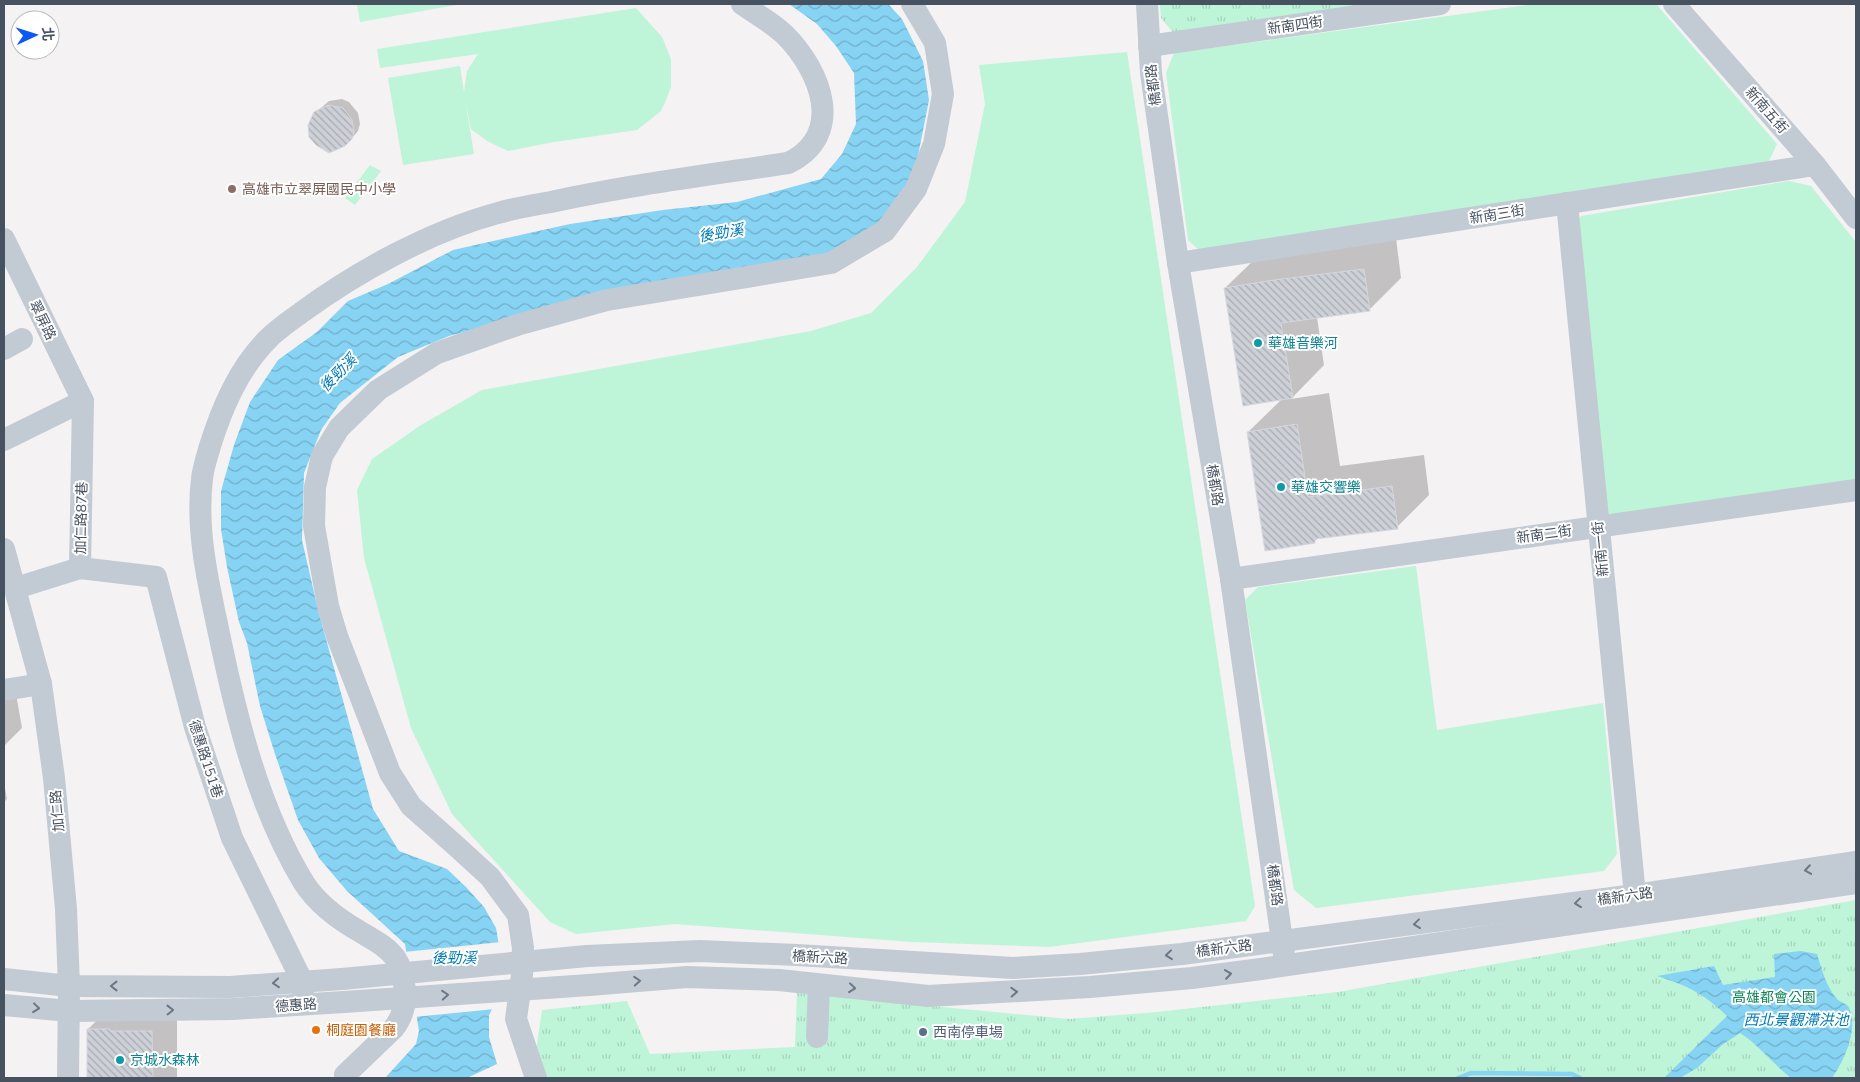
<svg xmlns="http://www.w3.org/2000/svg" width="1860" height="1082" viewBox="0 0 1860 1082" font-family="Mulish,'Noto Sans TC',sans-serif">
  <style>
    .green { fill: #bef4d8 }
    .park { fill: url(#park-tufts) }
    .water { fill: url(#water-waves) }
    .pier { fill: #f4f2f2 }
    .shadow { fill: #0003 }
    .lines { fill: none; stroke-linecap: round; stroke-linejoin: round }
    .stream { stroke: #87d3f4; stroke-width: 4.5 }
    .building { fill: url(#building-back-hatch); stroke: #d5d7de }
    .minor { stroke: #c2cad4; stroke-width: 22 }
    .minor-bridge { stroke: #c2cad4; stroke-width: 22 }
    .oneway { stroke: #6c7684 }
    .education-dot { fill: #8d6e63; stroke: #fff; stroke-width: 2 }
    .culture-dot { fill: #0f9aa8; stroke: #fff; stroke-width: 2 }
    .food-dot { fill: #e8710a; stroke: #fff; stroke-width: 2 }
    .service-dot { fill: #5c6f8a; stroke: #fff; stroke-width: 2 }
    .labels { text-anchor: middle; stroke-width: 4; stroke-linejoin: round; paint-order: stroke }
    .street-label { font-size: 14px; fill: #475261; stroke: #fff }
    .education-label { font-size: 14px; fill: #785e54; stroke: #fff; text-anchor: start }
    .culture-label { font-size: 14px; fill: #0d838f; stroke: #fff; text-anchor: start }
    .park-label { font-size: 14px; fill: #0f8656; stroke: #fff }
    .food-label { font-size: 14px; fill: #c56008; stroke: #fff; text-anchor: start }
    .service-label { font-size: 14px; fill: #4e5e75; stroke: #fff; text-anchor: start }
    .water-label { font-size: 15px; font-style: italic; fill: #017bb3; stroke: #fff }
  </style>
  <defs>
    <pattern id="park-tufts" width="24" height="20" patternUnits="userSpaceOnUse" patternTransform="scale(1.25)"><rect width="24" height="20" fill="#bef4d8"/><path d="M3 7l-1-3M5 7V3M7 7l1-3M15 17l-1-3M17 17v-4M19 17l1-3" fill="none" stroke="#a5d3bc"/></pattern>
    <pattern id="water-waves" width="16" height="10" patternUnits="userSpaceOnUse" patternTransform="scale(1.25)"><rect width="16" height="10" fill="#87d3f4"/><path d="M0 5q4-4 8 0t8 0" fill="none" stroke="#70aec9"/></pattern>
    <pattern id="building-back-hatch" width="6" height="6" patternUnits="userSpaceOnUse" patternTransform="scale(1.25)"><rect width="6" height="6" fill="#cdd0d6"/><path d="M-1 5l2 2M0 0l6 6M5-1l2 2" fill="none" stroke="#a8abb1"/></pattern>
  </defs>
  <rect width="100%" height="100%" fill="#f4f2f2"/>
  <!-- green -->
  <g class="green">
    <path d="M357,4H462L360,22Z"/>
    <path d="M1536,4H1656L1777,144L1769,161L1200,251L1188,240L1166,73L1174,53Z"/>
    <path d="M636,8L662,37L671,59V87L666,100L661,111L637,130L554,142L508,151L487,141L471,129L465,99L474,154L403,165L388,78L460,66L464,92L467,71L478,54L380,68L377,49Z"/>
    <path d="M1127,52L1255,906L1246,921L1049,947L912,942L675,924L576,934L550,922L452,814L411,728L364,558L357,490L372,459L421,425L482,390L811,331L871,313L917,267L965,202L985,104L979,65Z"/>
    <path d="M370,165L381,171L355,205L345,198Z"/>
    <path d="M1789,181L1811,186L1856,242V480L1610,516L1603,511L1574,227L1581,216Z"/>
    <path d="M1416,566L1437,730L1603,703L1617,854L1604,871L1316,908L1294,890L1245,600L1258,587Z"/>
  </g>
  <!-- park -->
  <g class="park">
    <path d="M1160,4H1407L1176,36L1161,18Z"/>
    <path d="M1856,900V1078H532L542,1010L627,1001L650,1054L795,1047L797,993L1069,1019L1157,1012L1338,992Z"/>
  </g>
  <!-- water -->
  <g class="water">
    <path d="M789,4H888L902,19L923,61L929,100L914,176L874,233L822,260L571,303L449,336L398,357L340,403L321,430L304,473L302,540L318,610L373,809L399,851L447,869L466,887L484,907L496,928L502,963L500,993L489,1015V1037L497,1064L467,1078H385L416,1044L419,1031L405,944L347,891L319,858L298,820L275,754L260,706L247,643L239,622L227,567L221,529V491L234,445L250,402L278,360L317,332L348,301L388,284L453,250L570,224L663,210L737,202L821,179L842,154L856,124L854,73L836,46L817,24Z"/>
    <path d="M1801,951L1817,954C1822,970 1826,987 1838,1000C1841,1002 1846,1004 1848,1006C1860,1027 1844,1061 1832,1078H1791C1773,1064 1759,1045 1740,1033L1722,1045L1697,1068L1680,1078H1664L1727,1016C1703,993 1688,986 1657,976L1714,966L1723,985L1775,977L1774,954Z"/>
  </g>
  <!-- pier -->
  <path class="pier" d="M501,942L505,963L502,994L495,1009L414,1017L404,952Z"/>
  <!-- shadow -->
  <g class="shadow">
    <path d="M342,99L349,102L358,113L360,124L358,131L352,138L315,113L329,101Z"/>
    <path d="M1396,238L1401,278L1369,310L1317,317L1324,365L1291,399L1329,393L1340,466L1424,455L1429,495L1397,527L1319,537L1315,541L1248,432L1282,399L1225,288L1258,256Z"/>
    <path d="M15,688L22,728L4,746V690Z"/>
    <path d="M4,783L7,799L4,802Z"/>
    <path d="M114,1004L177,1006V1078H88V1029Z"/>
  </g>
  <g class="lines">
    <!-- stream -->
    <path class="stream" d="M1458,1078L1471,1073L1572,1074L1580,1078"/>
  </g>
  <!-- building -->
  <g class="building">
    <path d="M328,105L343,108L347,113L352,120L354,132L352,139L345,146L329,153L316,145L309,137L308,125L314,112Z"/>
    <path d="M1364,269L1370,311L1281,323L1293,398L1243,406L1224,288L1274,280Z"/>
    <path d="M1297,424L1308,497L1392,486L1398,529L1315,539V543L1265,551L1247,432Z"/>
    <path d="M87,1029H110V1031H152L153,1078H87Z"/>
  </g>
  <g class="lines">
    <!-- minor -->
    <g class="minor">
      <path d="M1147,4L1151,73L1178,263L1231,579L1284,955"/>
      <path d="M1674,4L1815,165L1856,218"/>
      <path d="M1149,46L1440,4"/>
      <path d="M1567,203L1635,895"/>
      <path d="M4,239L83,401L80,568L16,588"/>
      <path d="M1178,263L1815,165"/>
      <path d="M4,349L22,339"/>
      <path d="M4,440L83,401"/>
      <path d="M4,549L41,684L54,778L66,909L69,986L68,1078"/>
      <path d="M80,568L156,577L195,727L232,838L302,981L304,1004"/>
      <path d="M1231,579L1856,490"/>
      <path d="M4,690L41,684"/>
      <path d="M587,956L700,951L797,955L1013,968L1080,964L1182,954L1635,895L1856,862"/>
      <path d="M4,979L69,986L230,987L342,979"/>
      <path d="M589,985L687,977L779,980L928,996L1090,987L1192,978L1261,969L1856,883"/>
      <path d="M4,1005L69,1011L232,1009L344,1002"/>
      <path d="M817,1037L819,985"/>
      <path d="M345,1075L394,1028C403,1016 406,1005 405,991C404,980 402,968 396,959C387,946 372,939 359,931C338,919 317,903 304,883C257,806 235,712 217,624C207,578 196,527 202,479C203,468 207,457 210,446C222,408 238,370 266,341C276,330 290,321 302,312C358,271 431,231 498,213C515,208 533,205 551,202C629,185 709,175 788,163C846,135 821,71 785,35C773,23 756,14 742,4"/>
      <path d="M536,1078L516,1019L522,975L523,948L518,915L490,877L455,845L411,806L390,773L337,636L328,606L314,526L315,487L322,456L339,428L378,390L437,353L517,325L607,300L831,263L885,231L916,189L934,144L943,94L935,43L912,4"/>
    </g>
    <!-- minor-bridge -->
    <g class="minor-bridge">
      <path d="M342,979L587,956"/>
      <path d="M344,1002L589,985"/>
    </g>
  </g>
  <!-- one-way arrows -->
  <defs><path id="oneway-chevron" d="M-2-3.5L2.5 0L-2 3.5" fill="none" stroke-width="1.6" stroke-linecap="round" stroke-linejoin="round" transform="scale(1.25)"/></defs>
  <g class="oneway">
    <use href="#oneway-chevron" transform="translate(1808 870) rotate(172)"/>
    <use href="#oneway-chevron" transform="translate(1578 903) rotate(173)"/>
    <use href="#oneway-chevron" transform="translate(1417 924) rotate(173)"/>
    <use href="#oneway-chevron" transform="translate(1169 955) rotate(174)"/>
    <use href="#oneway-chevron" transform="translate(1228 974) rotate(-8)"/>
    <use href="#oneway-chevron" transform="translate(637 981) rotate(-4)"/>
    <use href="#oneway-chevron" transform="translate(276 983) rotate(175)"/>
    <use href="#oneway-chevron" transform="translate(114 986) rotate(-180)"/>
    <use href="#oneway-chevron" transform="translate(852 988) rotate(6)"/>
    <use href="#oneway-chevron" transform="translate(1014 992) rotate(-3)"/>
    <use href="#oneway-chevron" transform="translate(445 995) rotate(-4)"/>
    <use href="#oneway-chevron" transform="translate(36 1008) rotate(6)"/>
    <use href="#oneway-chevron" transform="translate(170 1010) rotate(-1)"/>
  </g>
  <!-- markers -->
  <circle class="education-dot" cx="232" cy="189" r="5"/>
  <g class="culture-dot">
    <circle cx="1258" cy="343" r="5"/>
    <circle cx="1281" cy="487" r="5"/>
    <circle cx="120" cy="1060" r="5"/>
  </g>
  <circle class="food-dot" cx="316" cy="1030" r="5"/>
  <circle class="service-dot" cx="923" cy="1032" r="5"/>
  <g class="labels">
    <!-- street labels -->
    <g class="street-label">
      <text transform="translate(1295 25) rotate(-8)" y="5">新南四街</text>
      <text transform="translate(1153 85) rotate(-97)" y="5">橋都路</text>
      <text transform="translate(1767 110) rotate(49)" y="5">新南五街</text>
      <text transform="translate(1497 214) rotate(-9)" y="5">新南三街</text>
      <text transform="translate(43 320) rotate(64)" y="5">翠屏路</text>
      <text transform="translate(1215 485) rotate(81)" y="5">橋都路</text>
      <text transform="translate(81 518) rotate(-89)" y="5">加仁路87巷</text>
      <text transform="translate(1544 534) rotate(-8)" y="5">新南二街</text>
      <text transform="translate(1600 549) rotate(-96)" y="5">新南一街</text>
      <text transform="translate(206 759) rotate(72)" y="5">德惠路151巷</text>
      <text transform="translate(57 811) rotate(-95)" y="5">加仁路</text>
      <text transform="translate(1275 885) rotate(82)" y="5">橋都路</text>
      <text transform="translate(1625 896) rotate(-8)" y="5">橋新六路</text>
      <text transform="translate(1224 948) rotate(-7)" y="5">橋新六路</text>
      <text transform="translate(820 957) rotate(3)" y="5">橋新六路</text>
      <text transform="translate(296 1005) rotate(-4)" y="5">德惠路</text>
    </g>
    <!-- education labels -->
    <g class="education-label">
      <text x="242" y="194">高雄市立翠屏國民中小學</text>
    </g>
    <!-- culture labels -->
    <g class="culture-label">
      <text x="1268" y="348">華雄音樂河</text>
      <text x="1291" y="492">華雄交響樂</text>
      <text x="130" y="1065">京城水森林</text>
    </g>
    <!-- park labels -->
    <g class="park-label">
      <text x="1774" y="1002">高雄都會公園</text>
    </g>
    <!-- food labels -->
    <g class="food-label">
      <text x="326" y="1035">桐庭園餐廳</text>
    </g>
    <!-- service labels -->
    <g class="service-label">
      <text x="933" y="1037">西南停車場</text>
    </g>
    <!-- water labels -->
    <g class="water-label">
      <text transform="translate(721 233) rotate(-9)" y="5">後勁溪</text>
      <text transform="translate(338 373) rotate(-45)" y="5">後勁溪</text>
      <text x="454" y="963">後勁溪</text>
      <text x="1796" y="1025">西北景觀滯洪池</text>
    </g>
  </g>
  <!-- border -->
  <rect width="1860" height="1082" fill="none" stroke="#475261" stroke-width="10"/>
  <!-- north arrow -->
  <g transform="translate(35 35) rotate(86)"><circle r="24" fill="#ffffff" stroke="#b5bac0"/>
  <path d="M0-4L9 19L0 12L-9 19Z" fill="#0959f6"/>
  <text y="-8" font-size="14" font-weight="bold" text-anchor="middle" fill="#475261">北</text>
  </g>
</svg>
